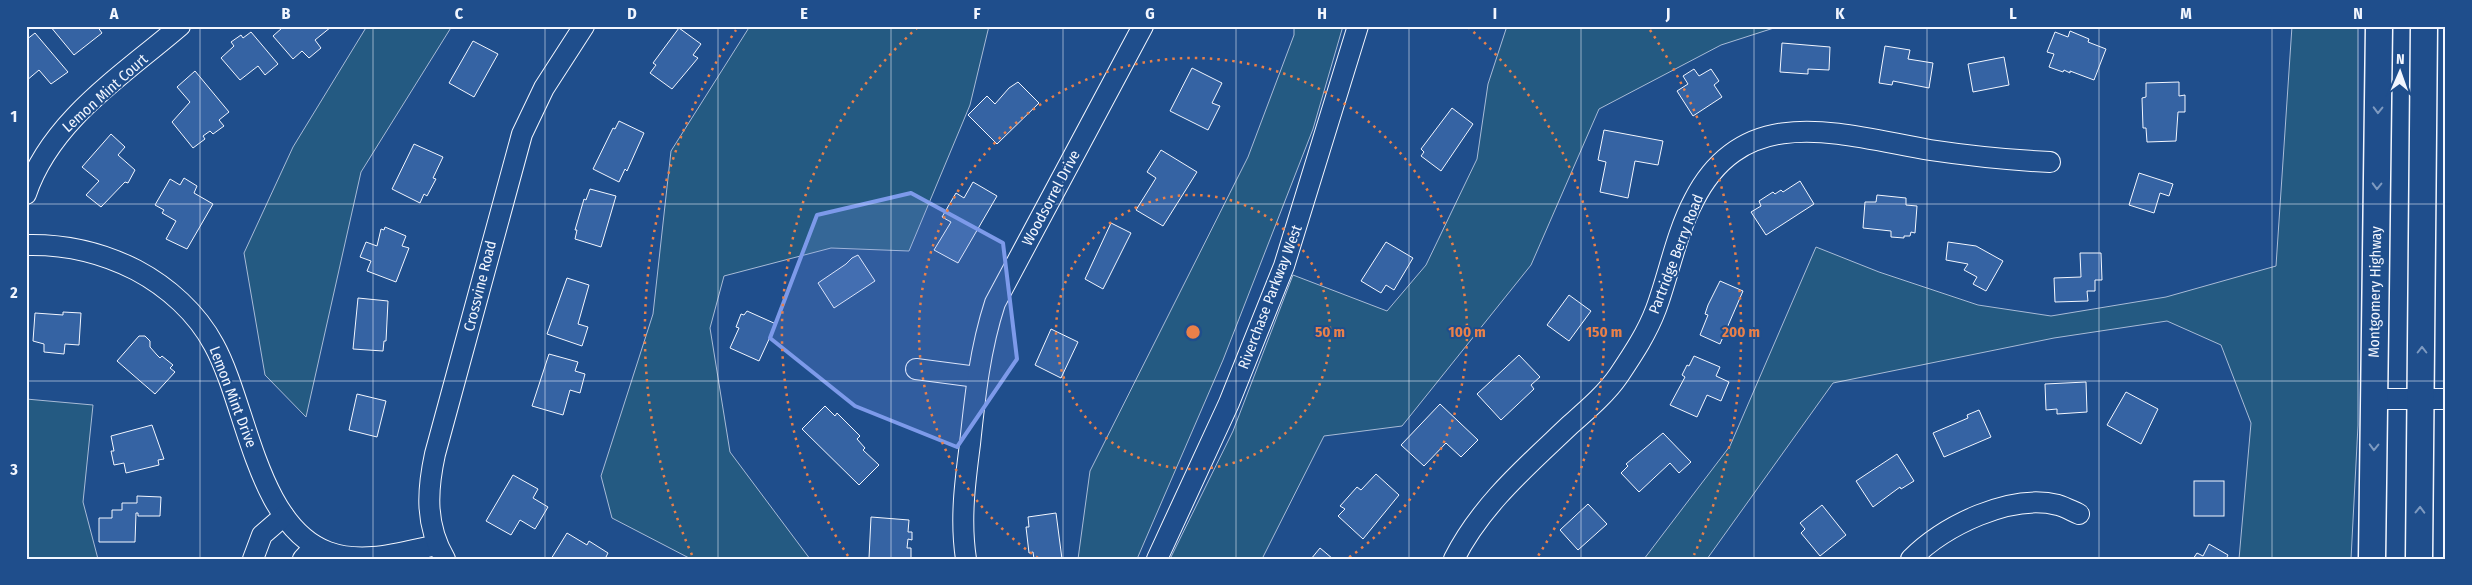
<svg xmlns="http://www.w3.org/2000/svg" width="2472" height="585" viewBox="0 0 2472 585" font-family="'Fira Sans Condensed',sans-serif">
  <style>
    .green { fill: #245a82; stroke: #a8bbd7 }
    .building { fill: #3563a3; stroke: #f2f6ff }
    .lines { fill: none; stroke-linecap: round; stroke-linejoin: round }
    .minor-casing { stroke: #f2f6ff; stroke-width: 22 }
    .major-casing { stroke: #f2f6ff; stroke-width: 29 }
    .minor { stroke: #1f4e8c; stroke-width: 20 }
    .major { stroke: #1f4e8c; stroke-width: 26 }
    .oneway { stroke: #7e9ac0 }
    .marked { fill: #7d9aea; fill-opacity: 0.2; stroke: #7d9aea; stroke-width: 4; stroke-linejoin: round }
    .grid { fill: none; stroke: #f2f6ff; stroke-width: 1; stroke-opacity: 0.55 }
    .ring { fill: none; stroke: #ea8049; stroke-width: 2.5; stroke-dasharray: 2.5 5 }
    .labels { text-anchor: middle; stroke-width: 4; stroke-linejoin: round; paint-order: stroke }
    .street-label { font-size: 15px; fill: #f2f6ff; stroke: #1f4e8c }
    .centre { fill: #ea8049; stroke: #1f4e8c; stroke-width: 2.5 }
    .ring-label { font-size: 15px; text-anchor: middle; font-weight: bold; fill: #ea8049; stroke: #1f4e8c; stroke-width: 4; stroke-linejoin: round; paint-order: stroke }
    .neatline { fill: none; stroke: #f2f6ff; stroke-width: 2 }
    .grid-label { font-size: 16px; text-anchor: middle; font-weight: bold; fill: #f2f6ff }
  </style>
  <rect width="100%" height="100%" fill="#1f4e8c"/>
  <!-- green -->
  <g class="green">
    <path d="M367,26H452L361,172L306,417L265,375L244,253L293,147Z"/>
    <path d="M750,26H989L970,105L909,251L831,248L724,276L710,328L730,452L810,559H691L612,518L601,476L653,314L671,151Z"/>
    <path d="M1294,26H1343L1313,129L1223,360L1137,559H1078L1090,471L1248,157L1294,35Z"/>
    <path d="M1507,26H1780L1721,45L1599,109L1531,265L1402,426L1324,436L1262,559H1170L1233,431L1293,275L1387,311L1426,265L1477,159L1488,84Z"/>
    <path d="M2292,26H2358V425L2351,559H2239L2251,423L2221,345L2167,321L2054,338L1833,383L1707,559H1644L1730,446L1816,247L1879,272L1978,305L2051,316L2166,297L2276,266Z"/>
    <path d="M26,399L93,405L83,502L98,559H26Z"/>
  </g>
  <!-- building -->
  <g class="building">
    <path d="M50,26H97L102,33L74,55Z"/>
    <path d="M280,26H331V27L315,40L321,48L309,58L302,51L293,59L273,36L282,28Z"/>
    <path d="M679,28L701,44L693,55L698,58L672,89L650,73L656,65L653,63Z"/>
    <path d="M2070,31L2089,39L2088,42L2106,49L2094,80L2070,71V73L2064,70L2063,72L2049,67L2054,54L2047,52L2055,32L2068,37Z"/>
    <path d="M251,32L278,64L265,75L258,66L240,80L221,58L234,46L231,42L241,35L243,38Z"/>
    <path d="M35,33L68,72L51,84L39,70L26,81V40Z"/>
    <path d="M473,41L498,54L474,97L449,83Z"/>
    <path d="M1782,43L1830,47L1829,70L1808,69V74L1780,72Z"/>
    <path d="M1885,46L1910,50L1908,59L1933,63L1929,88L1893,81L1892,85L1879,83Z"/>
    <path d="M2004,57L2009,85L1973,92L1968,64Z"/>
    <path d="M1192,68L1222,83L1212,103L1220,106L1208,130L1170,111Z"/>
    <path d="M1694,69L1699,76L1711,69L1719,81L1714,85L1722,97L1693,116L1677,91L1688,84L1683,76Z"/>
    <path d="M195,71L229,112L219,120L224,126L213,134L210,131L203,136L205,139L193,148L172,122L190,102L177,87Z"/>
    <path d="M1018,82L1039,103L997,144L968,115L987,96L995,104L1009,88Z"/>
    <path d="M2179,82V96L2185,95V112H2178L2176,141L2147,142L2146,128H2143L2142,98L2146,97V83Z"/>
    <path d="M1452,108L1473,124L1441,171L1421,156L1424,152L1421,149Z"/>
    <path d="M619,121L644,133L627,171L625,169L619,182L593,169L613,128L615,129Z"/>
    <path d="M1604,130L1663,141L1658,165L1635,161L1628,198L1600,192L1606,162L1598,160Z"/>
    <path d="M111,134L125,147L118,155L135,170L128,183L125,182L101,207L86,195L99,181L82,167Z"/>
    <path d="M414,144L443,157L433,178L436,179L427,196L424,194L420,203L392,189Z"/>
    <path d="M1161,150L1197,172L1163,226L1136,210L1156,178L1147,172Z"/>
    <path d="M2139,173L2173,184L2169,196L2160,193L2154,213L2129,205Z"/>
    <path d="M184,178L197,186L194,193L213,204L187,249L166,239L176,221L162,213L164,210L155,205L170,179L180,185Z"/>
    <path d="M1800,181L1814,204L1766,235L1751,212L1761,206L1759,201L1773,192L1775,194L1781,190L1783,192Z"/>
    <path d="M973,182L997,196L958,263L934,250L951,222L942,217L956,193L964,198Z"/>
    <path d="M590,189L616,196L601,247L575,239L577,230H575L584,199L586,200Z"/>
    <path d="M1877,195L1906,198V205L1917,206L1915,233L1911,232L1910,236H1904V238L1891,237V231L1863,228L1865,202H1876Z"/>
    <path d="M1111,223L1131,233L1103,289L1085,279Z"/>
    <path d="M385,227L406,236L402,246L409,248L396,282L367,271L371,261L360,257L366,242L377,246L381,229L384,230Z"/>
    <path d="M1386,242L1413,258L1394,290L1386,285L1381,293L1361,281Z"/>
    <path d="M1948,242L1976,246L2003,261L1986,291L1973,284L1977,277L1964,270L1968,264L1946,260Z"/>
    <path d="M2080,253H2101L2102,280H2095V291H2087L2088,301L2055,302L2054,278L2081,277Z"/>
    <path d="M858,255L875,281L834,308L818,283L846,264L852,258Z"/>
    <path d="M567,278L589,285L578,324L588,327L582,346L547,334Z"/>
    <path d="M1720,281L1743,291L1720,344L1700,335L1708,315L1705,314L1708,305Z"/>
    <path d="M1569,295L1591,311L1569,341L1547,325Z"/>
    <path d="M358,298L388,301L386,341H384L383,351L353,349Z"/>
    <path d="M747,311L776,324L759,361L730,348L739,328L736,327L741,314L744,315Z"/>
    <path d="M63,312L81,313L79,345L65,344L64,354L44,352V344L33,341L35,313L63,315Z"/>
    <path d="M1051,329L1078,342L1061,378L1035,365Z"/>
    <path d="M139,336H145L150,341V347L157,355L160,358L162,356L173,365L170,368L175,372L155,394L117,361Z"/>
    <path d="M549,354L578,362L575,371L585,374L580,393L570,390L563,415L532,406Z"/>
    <path d="M1519,355L1540,377L1531,385L1534,389L1501,420L1477,394Z"/>
    <path d="M1694,356L1720,367L1716,376L1729,382L1721,401L1707,395L1697,417L1670,405L1685,377L1682,375L1687,365L1689,366Z"/>
    <path d="M2086,382L2087,412L2057,414V409L2046,410L2045,384Z"/>
    <path d="M2126,392L2158,409L2141,444L2107,425Z"/>
    <path d="M357,394L386,401L377,437L349,430Z"/>
    <path d="M1440,404L1478,440L1461,457L1446,443L1424,466L1401,445Z"/>
    <path d="M825,406L835,416L837,413L860,436L857,439L865,448L863,450L879,465L859,485L802,429Z"/>
    <path d="M1979,410L1991,437L1944,457L1933,433L1968,418L1967,415Z"/>
    <path d="M152,425L164,459L158,460L159,465L126,473L124,463L114,465L111,451H114L111,436Z"/>
    <path d="M1663,433L1691,462L1679,473L1670,463L1639,492L1621,473L1628,466L1626,464Z"/>
    <path d="M1897,454L1914,481L1901,489L1900,487L1873,507L1856,481Z"/>
    <path d="M1376,474L1399,495L1363,539L1338,516L1345,509L1340,506L1357,487L1361,490Z"/>
    <path d="M513,475L538,489L533,498L548,507L535,529L520,520L511,535L486,521Z"/>
    <rect x="2194" y="481" width="30" height="35"/>
    <path d="M137,496L161,497L160,516H138V513H136L135,542H99V518H112V510H122V503H137Z"/>
    <path d="M1588,504L1607,524L1578,550L1560,530Z"/>
    <path d="M1822,505L1846,535L1820,556L1801,533L1805,529L1800,523Z"/>
    <path d="M1056,513L1062,559H1034L1033,552L1029,553L1026,527H1029L1028,517Z"/>
    <path d="M871,517L909,520L908,532H912V540L908,539L907,548H911V559L869,558Z"/>
    <path d="M567,533L587,545L589,541L608,553L605,559H551Z"/>
    <path d="M2209,544L2228,555L2226,559H2193L2197,553L2203,556Z"/>
    <path d="M1320,548L1333,559H1311Z"/>
  </g>
  <g class="lines">
    <!-- minor casing -->
    <g class="minor-casing">
      <g id="minor">
        <path d="M26,194C51,120 123,75 180,26"/>
        <path d="M26,245C65,244 101,252 136,270C168,287 197,313 214,345C247,405 257,526 328,552C364,565 402,552 437,545"/>
        <path d="M916,369L977,377"/>
        <path d="M2374,399H2446"/>
        <path d="M253,559L262,535L284,516"/>
        <path d="M303,559L315,546"/>
        <path d="M445,559C425,525 427,491 435,454L522,134L544,88L584,26"/>
        <path d="M966,559C960,520 965,482 970,444C975,396 980,349 995,303L1143,26"/>
        <path d="M1157,559L1229,403L1284,266L1358,26"/>
        <path d="M1454,559C1481,505 1527,466 1570,425C1587,410 1606,394 1619,375C1633,354 1647,333 1656,309C1669,274 1676,234 1694,200C1745,100 1842,135 1930,150C1970,156 2009,160 2050,162"/>
        <path d="M1911,559C1944,526 2010,493 2058,505C2065,507 2072,511 2079,514"/>
      </g>
    </g>
    <!-- major casing -->
    <g class="major-casing">
      <g id="major">
        <path d="M2372,559L2379,26"/>
        <path d="M2419,559L2424,26"/>
      </g>
    </g>
    <!-- minor -->
    <use href="#minor" class="minor"/>
    <!-- major -->
    <use href="#major" class="major"/>
  </g>
  <!-- one-way arrows -->
  <defs><path id="oneway-chevron" d="M-2-3.5L2.5 0L-2 3.5" fill="none" stroke-width="1.6" stroke-linecap="round" stroke-linejoin="round" transform="scale(1.25)"/></defs>
  <g class="oneway">
    <use href="#oneway-chevron" transform="translate(2378 110) rotate(91)"/>
    <use href="#oneway-chevron" transform="translate(2377 186) rotate(91)"/>
    <use href="#oneway-chevron" transform="translate(2422 350) rotate(-90)"/>
    <use href="#oneway-chevron" transform="translate(2374 447) rotate(91)"/>
    <use href="#oneway-chevron" transform="translate(2420 510) rotate(-89)"/>
  </g>
  <!-- marked area -->
  <path class="marked" d="M911,193L1003,243L1017,359L957,447L855,406L770,338L817,215Z"/>
  <!-- grid -->
  <path class="grid" d="M200,26V559M373,26V559M545,26V559M718,26V559M891,26V559M1063,26V559M1236,26V559M1409,26V559M1581,26V559M1754,26V559M1927,26V559M2099,26V559M2272,26V559M26,204H2446M26,381H2446"/>
  <!-- distance rings -->
  <g class="ring">
    <circle cx="1193" cy="332" r="137"/>
    <path d="M1038 558A274 274 0 1 1 1348 558"/>
    <path d="M848 556A411 411 0 0 1 918 27M1468 27A411 411 0 0 1 1538 556"/>
    <path d="M692 555A548 548 0 0 1 736 30M1650 30A548 548 0 0 1 1694 555"/>
  </g>
  <g class="labels">
    <!-- street labels -->
    <g class="street-label">
      <text transform="translate(105 93) rotate(-42)" y="5">Lemon Mint Court</text>
      <text transform="translate(1051 198) rotate(-62)" y="5">Woodsorrel Drive</text>
      <text transform="translate(1676 254) rotate(-69)" y="5">Partridge Berry Road</text>
      <text transform="translate(480 286) rotate(-76)" y="5">Crossvine Road</text>
      <text transform="translate(2375 292) rotate(-89)" y="5">Montgomery Highway</text>
      <text transform="translate(1270 297) rotate(-69)" y="5">Riverchase Parkway West</text>
      <text transform="translate(233 397) rotate(69)" y="5">Lemon Mint Drive</text>
    </g>
  </g>
  <circle cx="1193" cy="332" r="8" class="centre"/>
  <g class="ring-label">
    <text x="1330" y="337">50 m</text>
    <text x="1467" y="337">100 m</text>
    <text x="1604" y="337">150 m</text>
    <text x="1741" y="337">200 m</text>
  </g>
  <!-- border -->
  <rect width="2472" height="585" fill="none" stroke="#1f4e8c" stroke-width="55"/>
  <!-- north arrow -->
  <g transform="translate(2400 72) rotate(2)" stroke="#1f4e8c" stroke-width="4" paint-order="stroke">
  <path d="M0-4L9 19L0 12L-9 19Z" fill="#f2f6ff"/>
  <text y="-8" font-size="14" font-weight="bold" text-anchor="middle" fill="#f2f6ff">N</text>
  </g>
  <rect x="28" y="28" width="2416" height="530" class="neatline"/>
  <g class="grid-label">
    <text x="114" y="19">A</text>
    <text x="286" y="19">B</text>
    <text x="459" y="19">C</text>
    <text x="632" y="19">D</text>
    <text x="804" y="19">E</text>
    <text x="977" y="19">F</text>
    <text x="1150" y="19">G</text>
    <text x="1322" y="19">H</text>
    <text x="1495" y="19">I</text>
    <text x="1668" y="19">J</text>
    <text x="1840" y="19">K</text>
    <text x="2013" y="19">L</text>
    <text x="2186" y="19">M</text>
    <text x="2358" y="19">N</text>
    <text x="14" y="122">1</text>
    <text x="14" y="298">2</text>
    <text x="14" y="475">3</text>
  </g>
</svg>
